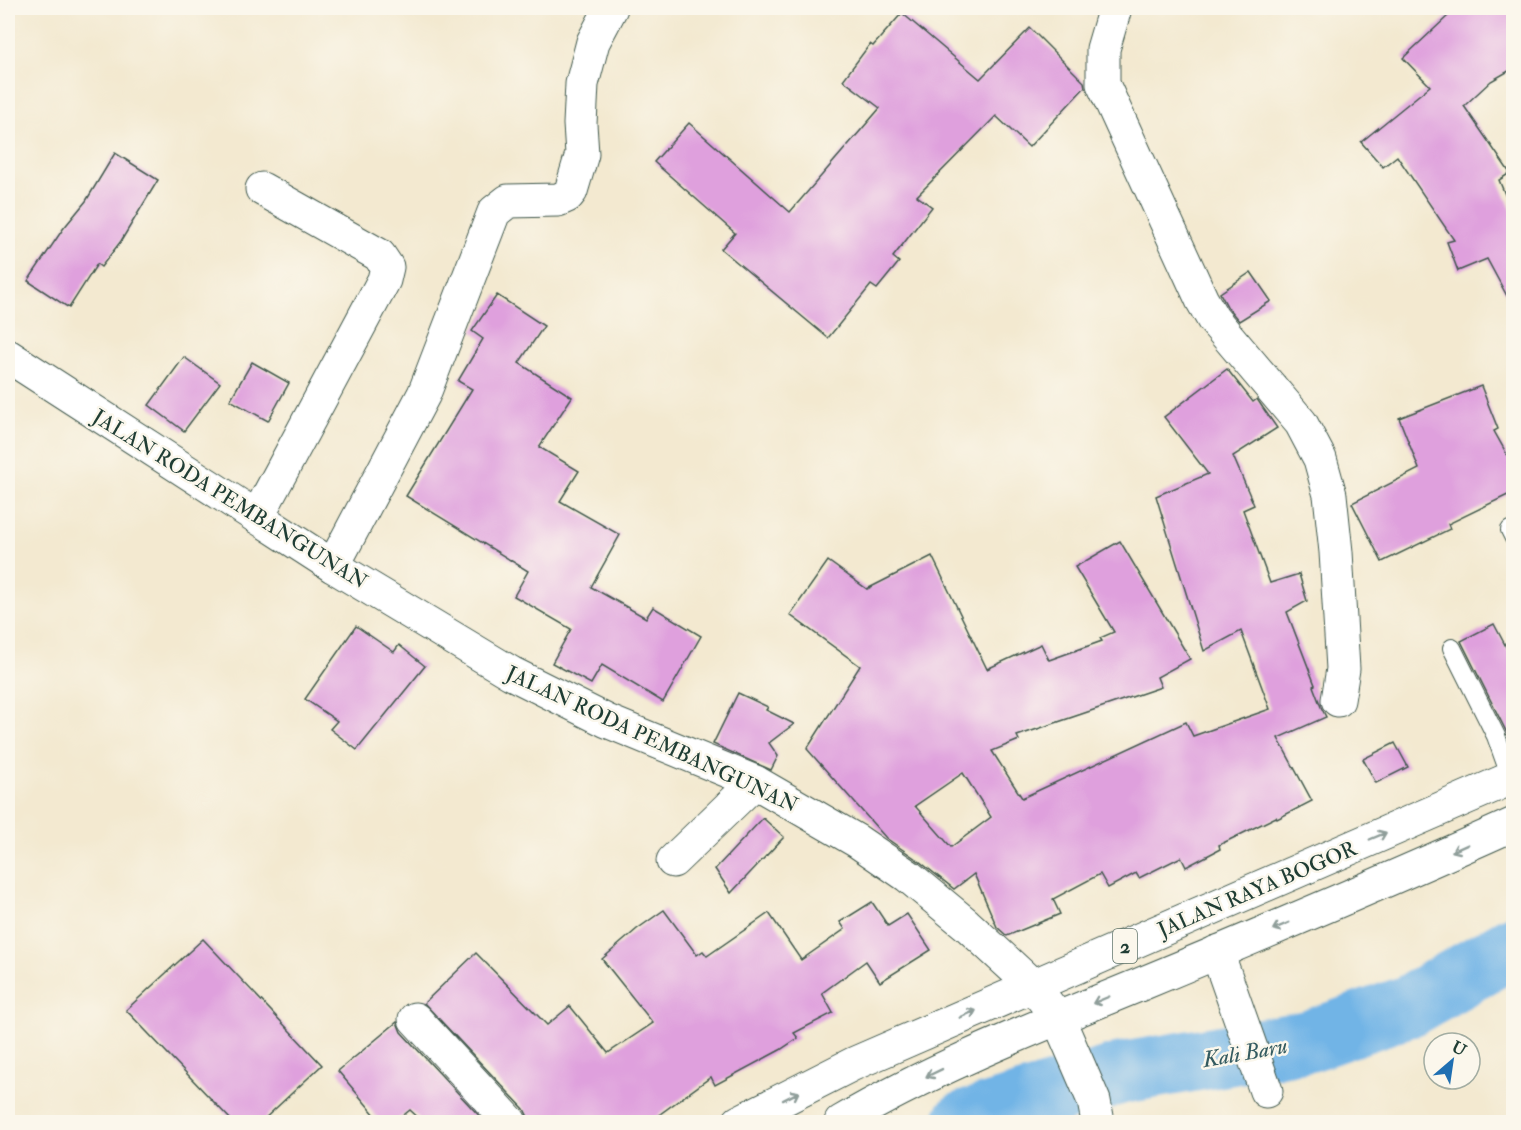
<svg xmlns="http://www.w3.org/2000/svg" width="1521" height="1130" viewBox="0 0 1521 1130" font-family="'IM FELL Double Pica',serif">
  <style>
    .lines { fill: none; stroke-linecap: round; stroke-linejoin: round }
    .river { stroke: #71b4e6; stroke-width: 62 }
    .building { fill: #dfa0dd; fill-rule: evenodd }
    .service-casing { stroke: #3f574b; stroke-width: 20 }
    .minor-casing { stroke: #3f574b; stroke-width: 35 }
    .tertiary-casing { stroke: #3f574b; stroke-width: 35 }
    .trunk-casing { stroke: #3f574b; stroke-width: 35 }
    .service { stroke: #fff; stroke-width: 18 }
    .minor { stroke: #fff; stroke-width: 33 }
    .tertiary { stroke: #fff; stroke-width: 33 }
    .trunk { stroke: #fff; stroke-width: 33 }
    .oneway { stroke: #8f9e9a }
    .labels { text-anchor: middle; stroke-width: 5; stroke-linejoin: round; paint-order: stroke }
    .shield { fill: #fbf7ec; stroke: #61756b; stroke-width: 1.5 }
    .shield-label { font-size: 20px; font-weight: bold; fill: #1f3d34 }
    .street-label { font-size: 21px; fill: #1f3d34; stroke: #fbf7ec }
    .water-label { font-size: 22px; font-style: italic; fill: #345b60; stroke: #fbf7ec }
  </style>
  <rect width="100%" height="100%" fill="#fbf7ec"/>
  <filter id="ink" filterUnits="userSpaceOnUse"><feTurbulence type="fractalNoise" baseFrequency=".0167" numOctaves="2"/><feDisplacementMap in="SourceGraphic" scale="12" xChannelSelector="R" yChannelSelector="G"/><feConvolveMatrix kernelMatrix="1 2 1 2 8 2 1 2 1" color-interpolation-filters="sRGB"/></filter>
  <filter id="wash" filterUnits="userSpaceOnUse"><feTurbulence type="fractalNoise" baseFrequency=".008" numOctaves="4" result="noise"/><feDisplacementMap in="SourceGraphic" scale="24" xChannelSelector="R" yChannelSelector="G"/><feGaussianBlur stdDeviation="1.35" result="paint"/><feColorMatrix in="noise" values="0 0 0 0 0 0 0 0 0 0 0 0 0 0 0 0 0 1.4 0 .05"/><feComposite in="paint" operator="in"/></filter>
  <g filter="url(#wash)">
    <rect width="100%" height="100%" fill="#f3e9d0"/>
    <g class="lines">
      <!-- river -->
      <path class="river" d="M964,1122L1122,1073L1309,1041L1409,1006L1514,946"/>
    </g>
    <g id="blocks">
      <!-- building -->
      <g class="building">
        <path d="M1462,8H1514V68L1491,81L1464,106L1510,173L1499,180L1514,216V309L1487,259L1458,271L1447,242L1454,240L1397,156L1383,167L1361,142L1430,86L1403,58L1449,15Z"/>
        <path d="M902,13L980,79L1030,28L1084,82L1085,87L1029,147L996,116L917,196L932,207L893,257L899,262L877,289L871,285L828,338L721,249L735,233L654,162L689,123L790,212L880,108L843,80L870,44L873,46Z"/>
        <path d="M115,153L158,180L121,241L101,267L97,264L69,308L28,281L63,229L86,201Z"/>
        <path d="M1251,272L1271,301L1239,321L1228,308L1220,293Z"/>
        <path d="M497,295L544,326L519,363L572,397L539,447L579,471L560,501L620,535L591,587L646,618L653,607L701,636L663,702L602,665L591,684L552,663L571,629L514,596L528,571L406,496L472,389L458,381L483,339L472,331Z"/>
        <path d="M184,357L220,383L184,431L149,405Z"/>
        <path d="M252,362L289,383L268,421L230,400Z"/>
        <path d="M1227,369L1253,402L1257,399L1263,408L1277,428L1233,456L1254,505L1243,510L1270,583L1299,574L1307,601L1287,612L1315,685L1313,686L1321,707L1326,717L1278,738L1312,801L1277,819L1276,817L1219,845L1220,849L1186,867L1181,857L1139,878L1136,873L1108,888L1100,874L1053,899L1060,914L1007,936L997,927L974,874L954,889L919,861L886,838L807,749L860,666L790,615L828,561L867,589L932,556L987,669L1041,644L1049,660L1102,641L1100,638L1114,632L1075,567L1120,541L1190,659L1157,677L1161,687L1017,736L1019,740L992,751L1022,798L1186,722L1193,736L1270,709L1241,631L1204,651L1156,496L1208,474L1164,417ZM963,773L991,817L951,847L915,806Z"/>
        <path d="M1481,386L1498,429L1494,431L1514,467V492L1448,524L1450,529L1382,562L1352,503L1419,469L1399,418Z"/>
        <path d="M1494,624L1514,662V750L1506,731L1461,641Z"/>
        <path d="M356,626L394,652L399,645L425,666L357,750L330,729L337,721L305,699Z"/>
        <path d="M738,693L768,707L766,710L794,724L769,743L778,756L771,770L713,744Z"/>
        <path d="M1395,743L1408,767L1376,783L1363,759Z"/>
        <path d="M763,818L784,837L731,893L715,869Z"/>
        <path d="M872,902L888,926L907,914L931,950L880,982L866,961L822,993L833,1013L794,1033L798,1038L780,1050L715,1085L711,1077L649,1122H528V1117L524,1109L424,1003L476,953L547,1025L570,1006L608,1053L653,1023L602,959L637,929L664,910L697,955L703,951L707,956L769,913L801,960L845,929L840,922Z"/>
        <path d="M203,939L322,1065L261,1122H233L126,1010Z"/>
        <path d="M397,1022L401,1032L485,1122H423L410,1110L395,1122H381L338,1071Z"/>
      </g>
    </g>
  </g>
  <g filter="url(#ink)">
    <use href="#blocks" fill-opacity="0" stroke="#3f574b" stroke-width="1.5"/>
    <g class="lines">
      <!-- service casing -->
      <g class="service-casing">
        <g id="service">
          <path d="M1510,530L1514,538"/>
          <path d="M1452,648L1496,736L1511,778"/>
        </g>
      </g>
      <!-- minor casing -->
      <g class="minor-casing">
        <g id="minor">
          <path d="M1115,8L1103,49V84L1202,300L1213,319L1301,423L1320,459L1330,495L1336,552L1343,669L1338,700"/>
          <path d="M257,517L384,280L387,267L379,255L262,189"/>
          <path d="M333,566L424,394L494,212L508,201L558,200L567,196L571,191L582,154L580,124L582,84L593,42L611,8"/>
          <path d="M673,861L755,782"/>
          <path d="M1217,952L1266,1091"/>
          <path d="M1058,1018L1094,1101L1098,1122"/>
          <path d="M415,1019L510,1122"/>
        </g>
      </g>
      <!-- tertiary casing -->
      <g class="tertiary-casing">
        <path id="tertiary" d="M8,356L333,566L511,673L607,721L755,782L857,841L908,876L966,924L1033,986L1058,1018"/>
      </g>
      <!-- trunk casing -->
      <g class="trunk-casing">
        <g id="trunk">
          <path d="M739,1122L853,1064L1514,777"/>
          <path d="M841,1122C938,1065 1042,1025 1146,982C1269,931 1392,879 1514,824"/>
        </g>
      </g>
      <!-- service -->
      <use href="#service" class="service"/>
      <!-- minor -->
      <use href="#minor" class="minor"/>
      <!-- tertiary -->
      <use href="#tertiary" class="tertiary"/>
      <!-- trunk -->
      <use href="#trunk" class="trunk"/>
    </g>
    <!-- one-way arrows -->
    <defs><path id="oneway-shaft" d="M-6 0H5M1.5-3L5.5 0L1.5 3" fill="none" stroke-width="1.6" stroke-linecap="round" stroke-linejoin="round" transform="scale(1.5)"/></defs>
    <g class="oneway">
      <use href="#oneway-shaft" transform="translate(1378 836) rotate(-23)"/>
      <use href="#oneway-shaft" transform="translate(1460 848) rotate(156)"/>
      <use href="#oneway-shaft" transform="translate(1281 926) rotate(157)"/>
      <use href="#oneway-shaft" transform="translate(1101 1000) rotate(157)"/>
      <use href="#oneway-shaft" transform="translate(968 1014) rotate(-24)"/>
      <use href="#oneway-shaft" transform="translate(934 1073) rotate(154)"/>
      <use href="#oneway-shaft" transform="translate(791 1096) rotate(-27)"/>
    </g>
  </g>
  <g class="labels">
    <!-- shield labels -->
    <rect class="shield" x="1113" y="929" width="24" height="34" rx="4.5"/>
    <g class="shield-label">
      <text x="1125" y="953">2</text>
    </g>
    <!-- street labels -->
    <g class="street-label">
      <text transform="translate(230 499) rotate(32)" y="7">JALAN RODA PEMBANGUNAN</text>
      <text transform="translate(652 739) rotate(25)" y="7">JALAN RODA PEMBANGUNAN</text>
      <text transform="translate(1257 889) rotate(-23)" y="7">JALAN RAYA BOGOR</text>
    </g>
    <!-- water labels -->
    <g class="water-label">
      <text transform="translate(1245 1052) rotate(-10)" y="8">Kali Baru</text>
    </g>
  </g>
  <!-- margin -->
  <rect width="1521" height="1130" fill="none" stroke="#fbf7ec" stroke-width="30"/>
  <!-- north arrow -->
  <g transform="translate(1452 1061) rotate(29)"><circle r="28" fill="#fbf7ec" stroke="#a3ada2" stroke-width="1.5"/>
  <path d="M0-4.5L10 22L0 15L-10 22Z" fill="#1f6fb2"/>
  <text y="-9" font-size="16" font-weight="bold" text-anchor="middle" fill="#1f3d34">U</text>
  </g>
</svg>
